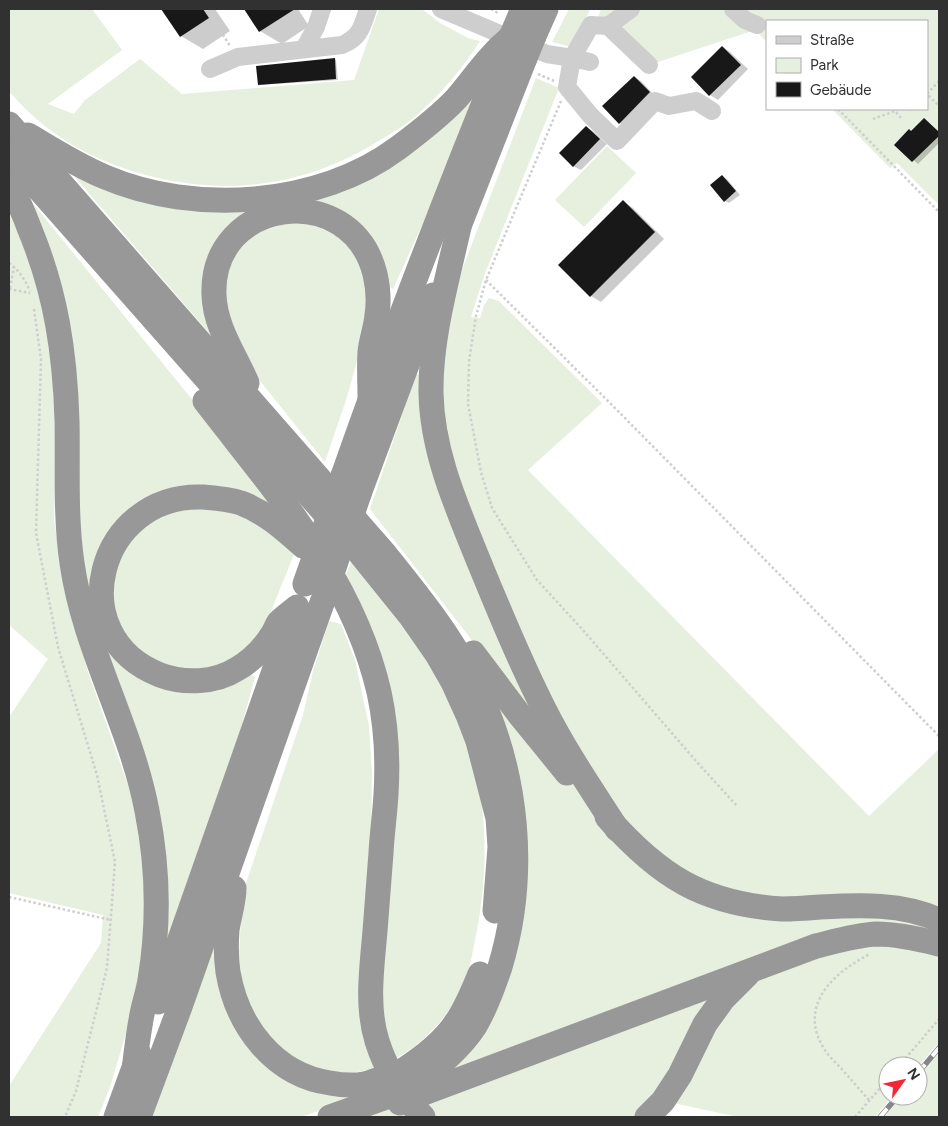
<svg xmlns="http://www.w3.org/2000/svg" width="948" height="1126" viewBox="0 0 948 1126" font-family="Figtree,sans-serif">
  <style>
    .green { fill: #e7efde }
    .shadow { fill: #0003 }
    .building { fill: #181818 }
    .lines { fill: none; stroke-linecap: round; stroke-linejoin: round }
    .path { stroke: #cecece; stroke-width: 2.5; stroke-dasharray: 2.5 2.5; stroke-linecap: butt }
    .minor { stroke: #cecece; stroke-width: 18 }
    .highway { stroke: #989898; stroke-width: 25 }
    .rail-casing { stroke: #868686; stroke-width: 5.5 }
    .rail { stroke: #fff; stroke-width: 4; stroke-dasharray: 11; stroke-linecap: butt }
    .highway-bridge { stroke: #989898; stroke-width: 25 }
  </style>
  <rect width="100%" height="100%" fill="#fff"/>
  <!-- green -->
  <g class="green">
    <path d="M9,9H92L122,50L48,104L74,114L85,100L140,59L182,94L354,80L379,9H422L440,23L468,38L480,41C462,69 441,94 416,116C406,125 393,132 382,139C306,187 227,197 142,174C89,159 44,133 9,91Z"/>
    <path d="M569,9H590L578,38L571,47L552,42Z"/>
    <path d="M601,9H939V205L897,163L890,168L832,109H927V21H767V42L755,30L652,64L598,17Z"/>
    <path d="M536,78L559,88L484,276L471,317L480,318L484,305L489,298L499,301L602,403L528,470L869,816L939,749V1042L918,1067V1066H888V1096H893L875,1117H738L664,1101L647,1117H361L471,1049L505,990L521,916L498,712L516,697L370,509L416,374L442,385V360L453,293Z"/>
    <path d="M469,95L474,98L423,223L393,289L386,285L381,260L290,204Z"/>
    <path d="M607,146L636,173L584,227L555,200Z"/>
    <path d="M79,172L251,209L228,231L214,329L209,333L75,177Z"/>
    <path d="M31,201L281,509L295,552L265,626L235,662L255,677L236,746L169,946L163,945V897L85,598Z"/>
    <path d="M9,213L27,253L43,311L52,365L56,458L54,519L65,594L88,672L135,805L144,866V939L134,1007L110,1087L98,1117H9V1086L101,943L103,915L9,893V717L48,659L9,625Z"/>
    <path d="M291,222L312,224L337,236L354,251L365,275L369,304L365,332L347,397L325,462L252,371L226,312L222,282L227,262L256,233Z"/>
    <path d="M352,559C389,606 428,654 454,709C488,779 491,860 476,935C472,955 469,975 459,993C445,1021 421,1045 393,1060L379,1003L398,781L345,577Z"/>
    <path d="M329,621L341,624L355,660L369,726L372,775L371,842L378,1068L357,1072L338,1073L315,1070L277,1047L262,1028L251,1007L242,984L239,957L241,919L245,886L303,715L313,671Z"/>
    <path d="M214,948L218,949L255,1054L278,1076L300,1086L365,1095L301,1117H150Z"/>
    <path d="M939,1053V1117H884L902,1096H918V1078Z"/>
  </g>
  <!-- shadow -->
  <g class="shadow">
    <path d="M163,9H215L230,31L203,49L181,36Z"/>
    <path d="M246,9H298L309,26L282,44L260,31Z"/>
    <path d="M723,47L730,52L748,69L718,100L710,95L692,77Z"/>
    <path d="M334,59L336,60L338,80L259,85Z"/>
    <path d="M634,77L641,81L656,97L627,127L620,123Z"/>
    <path d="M925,120L939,132V143L918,164L896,144L912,132Z"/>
    <path d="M586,127L593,131L607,144L581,170L573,166Z"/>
    <path d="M722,176L727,179L740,195L729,203L725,201Z"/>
    <path d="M623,202L633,208L664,239L601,302L591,296Z"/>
  </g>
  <!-- building -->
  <g class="building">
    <path d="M161,9H203L209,18L180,37Z"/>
    <path d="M244,9H295L259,32Z"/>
    <path d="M722,46L741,65L709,96L691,77Z"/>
    <path d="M335,58L336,79L258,85L256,66Z"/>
    <path d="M634,76L650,92L619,124L602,106Z"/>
    <path d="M924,118L939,132V136L912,162L894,145L909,129L911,131Z"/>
    <path d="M586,126L600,139L573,167L559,153Z"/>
    <path d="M722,175L736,191L724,202L710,185Z"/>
    <path d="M623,200L655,232L590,297L558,265Z"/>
  </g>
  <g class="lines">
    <!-- path -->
    <g class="path">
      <path d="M207,9L230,46"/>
      <path d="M491,9L498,13"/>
      <path d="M538,74L554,81"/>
      <path d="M939,81L927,94L939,106"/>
      <path d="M561,101L486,280L476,316L469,361L468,404L481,472L492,508L537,580L582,629L696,761L737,806"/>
      <path d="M838,109L939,212"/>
      <path d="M910,109L911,110"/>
      <path d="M873,119L895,111L902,119"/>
      <path d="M9,263C19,270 25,280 30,291"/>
      <path d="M486,280L614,407L939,736"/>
      <path d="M10,288L14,267"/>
      <path d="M9,289L30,293"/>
      <path d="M34,309L41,359L36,533L58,647L97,775L115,862L107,968L76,1091L65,1117"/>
      <path d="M9,897L111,920"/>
      <path d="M899,1066L939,1019"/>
      <path d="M869,1100C859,1089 849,1077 838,1065C833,1060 827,1054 823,1047C798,1005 834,972 870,954"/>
      <path d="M855,1117L888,1079"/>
    </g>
    <!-- minor -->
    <g class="minor">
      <path d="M441,9L547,54L572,58L591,25L608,26L631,9"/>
      <path d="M733,9L745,20L757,25"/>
      <path d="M608,26L649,65"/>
      <path d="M304,49L316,27L322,9"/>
      <path d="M590,62L572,58L567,87L590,115L617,141L655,101L669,106L696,101L712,111"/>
      <path d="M210,69L238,57L342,45C361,37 362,26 368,9"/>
    </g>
    <!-- highway -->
    <g class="highway">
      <path d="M534,36L546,9"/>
      <path d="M511,37L523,9"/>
      <path d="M9,124L385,554C418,595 451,636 475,684C518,771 528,874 500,967C493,987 486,1007 475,1026C459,1050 436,1069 412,1085"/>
      <path d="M28,135C53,150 78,166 105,177C194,215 319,207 398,148C418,133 439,117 456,99C471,82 483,63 500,47"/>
      <path d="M9,155L354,546L412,618L437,654L453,682L468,715L478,741L498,818L500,847L495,911"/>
      <path d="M9,184C17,198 24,214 30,230C56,293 65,353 67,421C68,469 65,515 72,563C84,649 131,726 147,811C158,866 159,925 150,980C148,993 143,1006 141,1020C138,1036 136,1053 134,1070"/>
      <path d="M461,218C449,274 430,336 431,393C432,451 456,505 477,557C498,608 519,660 544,709C565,751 592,790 617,829"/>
      <path d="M456,234L525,58"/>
      <path d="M247,383C235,355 215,327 214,295C210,197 351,178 375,274C378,287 379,302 377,315C376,328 371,340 370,352C369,367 370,383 370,398"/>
      <path d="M205,401C275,492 352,576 379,692C386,724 388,761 386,794C385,813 382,833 381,853C379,879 377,905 375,931C372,967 366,1006 377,1041C386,1070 402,1095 423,1117"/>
      <path d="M343,476C393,333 448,191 505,51"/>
      <path d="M359,494L433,295"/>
      <path d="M297,607C291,612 284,617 279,622C276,626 275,631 272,635C263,649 251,661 237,669C215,683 184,684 160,675C60,636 97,493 203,497C216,498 229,499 241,503C265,512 284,529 303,546"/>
      <path d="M473,653L519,714L567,773"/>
      <path d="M607,817C659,876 703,904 782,909C795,909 808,908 820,907C860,905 902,903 939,920"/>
      <path d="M234,888C234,902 229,916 227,930C226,944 226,959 228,972C237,1026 274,1075 330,1083C341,1085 353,1086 364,1084C370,1083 377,1080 383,1078"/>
      <path d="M158,1002L292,620"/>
      <path d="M402,1071C422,1058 442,1043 455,1024C466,1009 473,991 480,974"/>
      <path d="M421,1094L816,946C836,941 856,935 877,934C898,934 919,939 939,944"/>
      <path d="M116,1117L139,1054"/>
      <path d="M139,1117L181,1004L322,603"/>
      <path d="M330,1117L395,1094"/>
      <path d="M647,1117L663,1101L680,1075L705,1024L723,999L747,975"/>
    </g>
    <!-- rail casing -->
    <g class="rail-casing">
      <g id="rail">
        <path d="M918,1073L939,1048"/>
        <path d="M880,1117L898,1096"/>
      </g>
    </g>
    <!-- rail -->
    <use href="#rail" class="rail"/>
    <!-- highway-bridge -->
    <g class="highway-bridge">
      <path d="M500,47L511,37"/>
      <path d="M525,58L534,36"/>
      <path d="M305,584L343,476"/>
      <path d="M322,603L359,494"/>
      <path d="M383,1078L402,1071"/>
      <path d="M400,1103L421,1094"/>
    </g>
  </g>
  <!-- border -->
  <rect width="948" height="1126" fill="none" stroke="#313131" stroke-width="20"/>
  <!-- legend -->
  <rect x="766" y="20" width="162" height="90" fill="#ffffff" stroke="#adadad"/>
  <rect x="776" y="36" width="25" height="8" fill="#cecece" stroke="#adadad"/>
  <text x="810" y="45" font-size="15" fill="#313131">Straße</text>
  <rect x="776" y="58" width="25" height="15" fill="#e7efde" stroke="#adadad"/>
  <text x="810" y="70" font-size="15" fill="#313131">Park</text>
  <rect x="776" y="82" width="25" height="15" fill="#181818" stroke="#adadad"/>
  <text x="810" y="95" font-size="15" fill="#313131">Gebäude</text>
  <!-- north arrow -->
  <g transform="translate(903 1081) rotate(57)"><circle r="24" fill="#ffffff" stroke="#adadad"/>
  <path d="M0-4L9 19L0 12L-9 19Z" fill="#f62536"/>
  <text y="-8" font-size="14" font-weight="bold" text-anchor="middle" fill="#313131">N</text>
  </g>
</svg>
